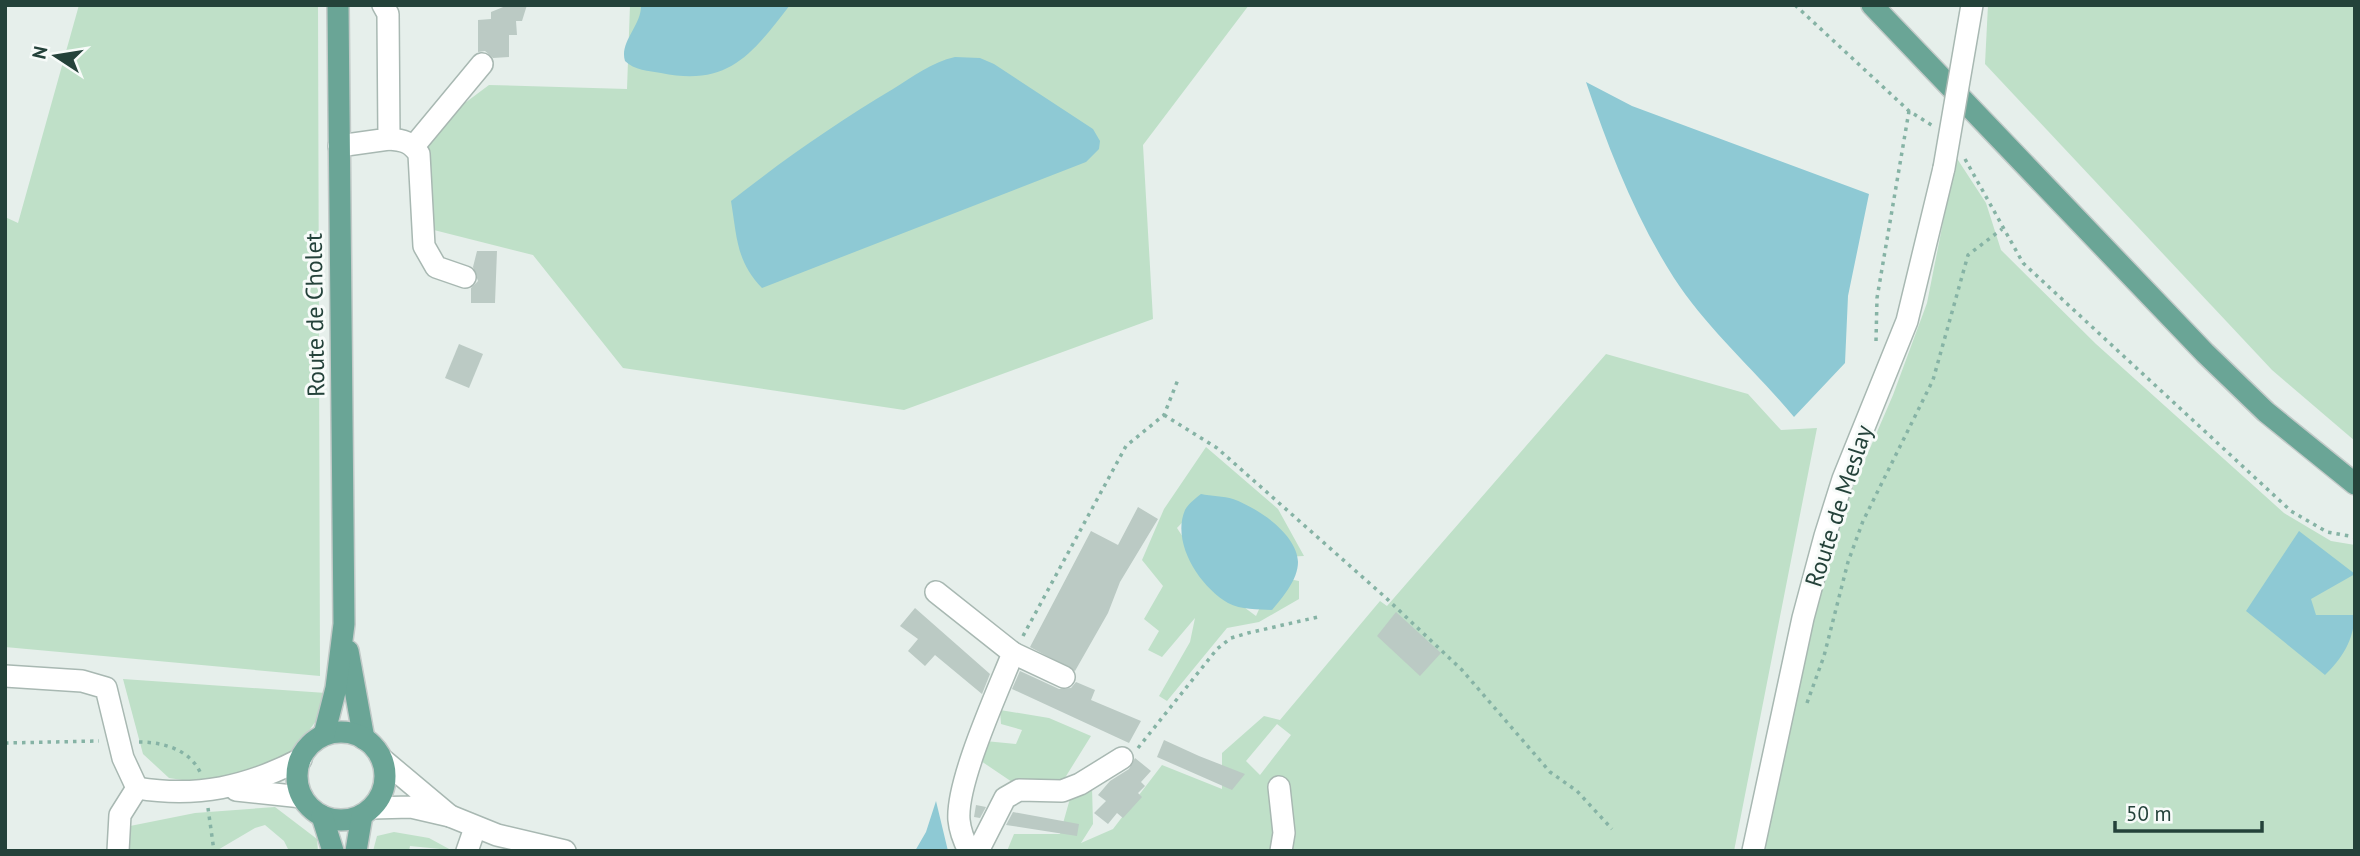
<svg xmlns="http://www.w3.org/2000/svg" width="2360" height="856" viewBox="0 0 2360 856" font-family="'PT Sans',sans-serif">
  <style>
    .green { fill: #bfe0c8; fill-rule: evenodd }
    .water { fill: #8ec9d4 }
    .building { fill: #bbcac4 }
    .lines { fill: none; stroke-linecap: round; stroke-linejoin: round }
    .minor-casing { stroke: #a8b8b2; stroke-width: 24 }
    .major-casing { stroke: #c2cac8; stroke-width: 24 }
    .path { stroke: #86b3a5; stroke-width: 3.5; stroke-dasharray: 3.5 5; stroke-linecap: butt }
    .minor { stroke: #fff; stroke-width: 21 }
    .major { stroke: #6aa596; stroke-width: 21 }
    .minor-bridge-casing { stroke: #a8b8b2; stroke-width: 24; stroke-linecap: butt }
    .minor-bridge { stroke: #fff; stroke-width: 21 }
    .labels { text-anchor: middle; stroke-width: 6; stroke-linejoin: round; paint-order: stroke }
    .street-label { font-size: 24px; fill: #24423a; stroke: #f7fbf9 }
  </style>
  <rect width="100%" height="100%" fill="#e6efeb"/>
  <!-- green -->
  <g class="green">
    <path d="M79,5H318L320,676L5,647V217L18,223Z"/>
    <path d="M630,5H1249L1143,145L1153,319L904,410L623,368L533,255L422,227V135L489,85L627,89Z"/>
    <path d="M1988,5H2355V441L2272,370L1985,64Z"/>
    <path d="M1956,157L1986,203L2001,250L2096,344L2284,513L2331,541L2355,545V851H1762L1802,664L1842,513L1893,395L1927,303Z"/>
    <path d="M1606,354L1748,394L1781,430L1817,428L1734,851H1007L1014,834H1060L1071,795L1092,787L1093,824L1081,843L1113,829L1162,765L1222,789V753L1264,716L1280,720L1380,601L1387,606ZM1277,724L1291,735L1260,775L1246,761Z"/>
    <path d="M1206,447L1278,509L1304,556L1283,557L1205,498L1177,528L1214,585L1256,616L1274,576L1299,581V599L1259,622L1227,628L1167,701L1159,696L1190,642L1195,618L1162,657L1148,650L1159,631L1144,619L1163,586L1142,560L1164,509Z"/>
    <path d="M123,679L326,693L318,718L294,752L252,772L202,783L169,778L143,754Z"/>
    <path d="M1000,710L1049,718L1091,736L1063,781L1018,786L981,761L985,741L1016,744L1022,730L1001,724Z"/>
    <path d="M275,807L317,839L318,851H289L284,841L265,825L255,828L216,851H129L130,826L195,813Z"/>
    <path d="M394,832L429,838L451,850L410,846L409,851H373L377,836Z"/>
  </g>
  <!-- water -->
  <g class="water">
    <path d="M641,5H790C752,54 729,87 661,73C649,71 634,70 625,61C619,42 642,25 641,5Z"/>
    <path d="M955,57L980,58L994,64L1093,129L1100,141L1099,149L1086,162L762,288C736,261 737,237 731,201C783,160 836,123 893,89C912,77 932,62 955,57Z"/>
    <path d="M1586,82L1632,106L1869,194L1848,296L1845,363L1794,417C1756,371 1707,329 1674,278C1635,217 1609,150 1586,82Z"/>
    <path d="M1201,494C1211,496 1224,496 1233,499C1258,508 1297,534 1298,562C1298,580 1282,598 1272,610C1258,609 1241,610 1228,603C1200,587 1171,543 1185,510C1188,504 1196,498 1201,494Z"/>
    <path d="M2299,531L2355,574L2311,599L2316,615H2354C2355,638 2342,659 2325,675L2246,611Z"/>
    <path d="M936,801L948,851H915L926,832Z"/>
  </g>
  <!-- building -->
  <g class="building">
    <path d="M508,5H527L522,21H516L517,35H509V57L493,58L485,51L478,52V20L491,19V12Z"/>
    <path d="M477,251H497L495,303H471V288L478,281L473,267Z"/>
    <path d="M459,344L483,354L469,388L445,378Z"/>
    <path d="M1138,507L1158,519L1120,582L1108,613L1075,671L1030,647L1091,531L1118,545Z"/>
    <path d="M915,608L990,674L982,694L935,655L925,666L908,651L918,639L900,626Z"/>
    <path d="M1396,612L1441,653L1420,676L1377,636Z"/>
    <path d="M1020,671L1059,689L1071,688L1076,682L1095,690L1091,700L1141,721L1129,743L1012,689Z"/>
    <path d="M1164,740L1199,756L1245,774L1232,790L1157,757Z"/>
    <path d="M1135,758L1151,771L1141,782L1145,786L1138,793L1142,797L1123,818L1117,813L1108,824L1094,813L1106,801L1098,795L1110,781L1129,769Z"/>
    <path d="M976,805L986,807L980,818L974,817Z"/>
    <path d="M1013,812L1079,824L1077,836L1006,825Z"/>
  </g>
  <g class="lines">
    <!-- minor casing -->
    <g class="minor-casing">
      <g id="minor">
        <path d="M389,139C403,140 411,142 419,154L424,246L436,267L465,277"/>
        <path d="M339,146L389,139L388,14L383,5"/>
        <path d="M414,146L482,64"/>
        <path d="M936,592L1013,653C998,691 956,782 959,820C960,831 964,841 969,851"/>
        <path d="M1013,653L1064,677"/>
        <path d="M5,676L82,681L106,688L123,758L137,788"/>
        <path d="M1279,787L1284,833L1281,851"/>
        <path d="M137,788C197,798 247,787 301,759"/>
        <path d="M236,790L302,797"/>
        <path d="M372,808L411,807L450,816L382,759"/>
        <path d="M450,816L497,835L565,851"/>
        <path d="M118,851L120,815L137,788"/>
        <path d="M467,851L475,828"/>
        <path d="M978,851L1005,798L1019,790L1062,791L1080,784L1122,758"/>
        <path d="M1753,851L1803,618L1825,536L1843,479L1907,321L1944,168"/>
      </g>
    </g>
    <!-- major casing -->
    <g class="major-casing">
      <g id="major">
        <path d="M1872,5L2205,353L2266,412L2355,484"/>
        <path d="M348,651L364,739"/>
        <circle cx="341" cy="776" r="44"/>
        <path d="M324,735L336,688L344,624L338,5"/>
        <path d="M322,816L333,851"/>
        <path d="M356,851L362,815"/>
      </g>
    </g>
    <!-- path -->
    <g class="path">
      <path d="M585,5H593"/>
      <path d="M1795,5L1909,111L1933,126"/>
      <path d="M1965,159L2023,263L2291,511L2327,532L2355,537"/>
      <path d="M1876,341L1877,298L1909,111"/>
      <path d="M1164,415L1217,448L1385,597L1462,670L1550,772L1577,791L1612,829"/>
      <path d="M1023,636L1126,446L1164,415L1179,377"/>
      <path d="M1807,703L1824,656L1848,562L1863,521L1933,380L1968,255L2002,229"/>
      <path d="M139,742C162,742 189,749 200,772"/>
      <path d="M5,743L99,741"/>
      <path d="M1138,748L1217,649L1231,638L1248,633L1318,617"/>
      <path d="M208,808L214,851"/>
    </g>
    <!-- minor -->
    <use href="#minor" class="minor"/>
    <!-- major -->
    <use href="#major" class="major"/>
    <!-- minor-bridge casing -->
    <g class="minor-bridge-casing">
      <path id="minor-bridge" d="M1944,168L1972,5"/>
    </g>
    <!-- minor-bridge -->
    <use href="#minor-bridge" class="minor-bridge"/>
  </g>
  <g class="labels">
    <!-- street labels -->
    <g class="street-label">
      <text transform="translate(315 315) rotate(-91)" y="8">Route de Cholet</text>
      <text transform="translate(1839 506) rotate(-72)" y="8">Route de Meslay</text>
    </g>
  </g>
  <!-- border -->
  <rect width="2360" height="856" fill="none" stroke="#24423a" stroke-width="14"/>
  <!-- north arrow -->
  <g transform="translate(56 56) rotate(282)" stroke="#f7fbf9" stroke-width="5" paint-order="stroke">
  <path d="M0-5L12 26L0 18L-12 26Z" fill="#24423a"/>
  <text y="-10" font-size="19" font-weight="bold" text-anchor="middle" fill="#24423a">N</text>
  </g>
  <!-- scale -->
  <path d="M2115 821v10h147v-10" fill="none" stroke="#24423a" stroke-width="3.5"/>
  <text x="2126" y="821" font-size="21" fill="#24423a" stroke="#f7fbf9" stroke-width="5" paint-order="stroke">50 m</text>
</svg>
